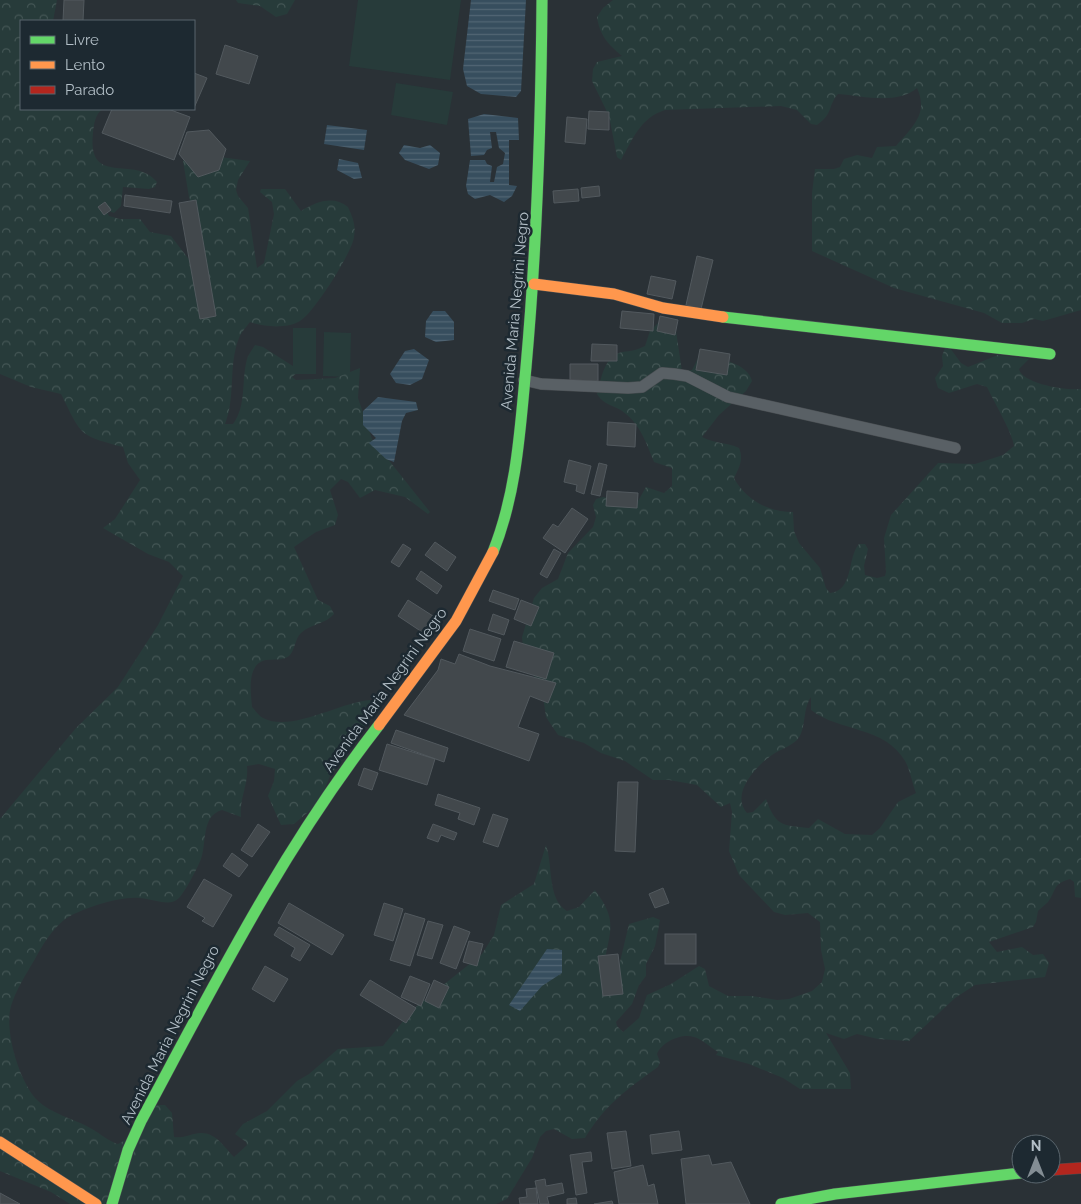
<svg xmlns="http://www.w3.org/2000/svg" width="1081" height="1204" viewBox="0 0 1081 1204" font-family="Raleway,sans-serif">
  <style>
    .grass { fill: #273b3a }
    .forest { fill: url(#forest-crowns); fill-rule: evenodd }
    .water { fill: url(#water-rules) }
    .building { fill: #42484c; stroke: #52595e }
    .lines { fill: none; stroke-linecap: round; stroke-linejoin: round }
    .street-casing { stroke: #484d51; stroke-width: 12 }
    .fast-casing { stroke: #484d51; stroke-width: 12 }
    .slow-casing { stroke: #484d51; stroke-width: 12 }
    .jam-casing { stroke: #484d51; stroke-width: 12 }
    .street { stroke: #596065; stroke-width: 11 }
    .fast { stroke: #63d668; stroke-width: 11 }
    .slow { stroke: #ff974d; stroke-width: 11 }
    .jam { stroke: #b3261e; stroke-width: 11 }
    .labels { text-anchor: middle; stroke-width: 5; stroke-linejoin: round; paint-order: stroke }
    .street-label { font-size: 15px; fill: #b3bfc7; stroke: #1d2931 }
  </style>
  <defs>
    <pattern id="forest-crowns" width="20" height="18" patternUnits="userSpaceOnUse" patternTransform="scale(1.25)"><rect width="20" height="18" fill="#273b3a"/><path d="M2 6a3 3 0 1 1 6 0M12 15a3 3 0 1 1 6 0" fill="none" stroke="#445655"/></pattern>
    <pattern id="water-rules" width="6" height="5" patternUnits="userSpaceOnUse" patternTransform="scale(1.25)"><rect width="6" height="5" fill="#374e5e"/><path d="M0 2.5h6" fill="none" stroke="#526674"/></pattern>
  </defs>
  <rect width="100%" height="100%" fill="#2a3136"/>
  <!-- grass -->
  <g class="grass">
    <path d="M358,0H461L450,80L349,66Z"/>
    <path d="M396,83L453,92L447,125L391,115Z"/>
    <rect x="293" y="328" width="23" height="46"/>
    <path d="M324,332L351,333L350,377L323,376Z"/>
  </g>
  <!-- forest -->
  <g class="forest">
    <path d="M0,0H57L53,21H21V109H103C95,114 94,124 93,133C87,188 135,154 157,182L155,187L149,189L123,187L121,206L114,213L106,210L109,216L120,219H140L150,232L171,236L194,266L205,249L189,197L183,161L186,159L220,157L250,161L238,180L236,190L238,196L248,208L257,268L264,263L274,214L272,202L260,192L261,189H285L301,211C316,202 333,195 348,207C353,218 356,225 354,237C352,253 313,314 300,321C287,329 263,327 250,322C246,327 241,333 239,338C228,366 236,397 225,424H233C247,405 241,381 247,359C248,355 252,350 255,345L263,347L296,368L298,372L292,377L296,380L335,378L360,368L358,398L372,439L430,512L428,514L405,497L375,490L360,498L348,482L341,479L330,490L338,515L335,525L316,532L294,547L318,600L330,606L334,614C326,624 310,624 301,633C295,638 295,651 289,656C283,661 273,659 266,660C246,664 251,693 252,707C255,710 259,716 263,718C291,733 340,702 370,700L373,706L364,727L330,776L319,803L294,824L281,825L268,796L274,781L275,769L259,764L247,766C249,783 239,799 241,817L222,810C201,816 207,842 201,859C198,867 185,892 179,898C170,908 151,898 139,898C120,896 79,909 64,920C51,931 43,944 35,959C26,974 16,990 11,1006C4,1031 19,1080 36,1099C52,1115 74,1118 92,1129C101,1134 108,1141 118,1144L125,1140L157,1105H165L172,1113L174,1137C182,1138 186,1136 194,1134C214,1129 222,1145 234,1157L247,1145L246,1142L235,1134L243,1124L267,1111L297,1081L309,1074L338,1049L383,1046L412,1010L482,954L494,935L501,905L534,884L546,845C553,865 547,899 567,911L579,907L595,890C617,920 611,928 604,963L618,970L629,924L653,917L660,920L655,946L646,964V976L639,985L632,1004L616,1022L617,1026L623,1032L639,1018L647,995L671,984L699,966L705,969L709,986L728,996H752L777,1000L789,999L812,991L822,982L825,969L821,950L820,922L808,913L785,915L774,912L739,875L729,851L732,812L730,803L721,807L697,785L669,780H653L625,761L601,753L584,743L558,735L546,717L542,690L524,659L522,637L534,598L542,588L558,579L568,553L593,527L596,517L593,505L596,499L603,497L633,503L638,501L646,487L664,493L672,486V468L654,462C647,445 641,426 626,414C616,405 604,406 597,394C601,379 604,356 622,352C631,351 637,350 645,346L650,331L658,323L667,324L676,331L682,371L692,370L699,356L704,354C719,359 748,363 752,381L746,391L719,415L702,437C715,444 727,442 739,448C744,459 739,468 734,478C746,500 768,512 793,512L794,531L799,543L820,568L826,588L830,593C854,591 847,557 859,544H865L868,549L864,566L865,575L877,578L885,576L886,572L884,538L891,515L938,463L975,464L1003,455L1014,446C1013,434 993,400 987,387L977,384L949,393L938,388L935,378L943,366L942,356L945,348H950L961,363L968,367L998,355L1029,359L1019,369C1022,384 1068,391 1081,389V898L1075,897L1074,882L1070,879C1052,884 1057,890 1048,902C1045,905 1041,908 1038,911L1036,922L1033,927L989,942L997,952L1022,947L1033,955L1043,954L1049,963L1045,977L975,985L955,998L909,1041L878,1039L857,1034L844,1039L826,1033L850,1073L851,1089H800L783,1078L749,1064L716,1055L718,1052C711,1048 702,1039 694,1037C681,1033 662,1042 657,1054L660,1062L658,1067C627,1089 605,1105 585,1138L572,1139L554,1129L546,1131L540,1137L532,1158L507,1199L496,1204H70L51,1192L0,1171V819L76,728L118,687L158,625L183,576L169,562L148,554L103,528L115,519L140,480L128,463L123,447C78,435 82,436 61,394L31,387L0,374ZM811,697V710C839,732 885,726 905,761C910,769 912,783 916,793L898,802L880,828L872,835L845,834L818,819L809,828C781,825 776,826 766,799L753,812L747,813C730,794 756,766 772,755C779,750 789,747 796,741C807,731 802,709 811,697Z"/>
    <path d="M236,0H295L287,14L276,17L260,6L238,3Z"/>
    <path d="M613,0H1081V310L1043,321L1034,319L1022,323H1002L984,313L894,288L812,251V193L815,169H834L840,167L844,159L857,155L872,158L877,147L896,146C912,127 929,114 917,88C897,105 863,96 838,94C827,107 834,113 817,125L811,124L797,110L781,106L665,110C640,118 633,139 621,160L617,157L609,116L592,81L593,69L597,62L622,56C608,44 600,36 597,17L603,8Z"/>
  </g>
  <!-- water -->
  <g class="water">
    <path d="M471,0H526L521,91L516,97L481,94L467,86L463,69Z"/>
    <path d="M484,114L518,118L519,140H509V185L517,186L512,196L504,202L490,195L475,199L468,194L466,186L470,160H485L487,164L492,166L490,182H494L497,167L503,164L505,153L499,148L496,132H490L492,148L487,150L484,155L471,156L468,119Z"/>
    <path d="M327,125L367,130L364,150L324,144Z"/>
    <path d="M404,145L420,148L430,145L440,153L438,165L429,169L405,160L399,153Z"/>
    <path d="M339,159L358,163L362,178L354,179L337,170Z"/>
    <path d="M433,311H445L454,322V340L436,342L425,337L426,321Z"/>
    <path d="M414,349L429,360L422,379L410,385L396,383L390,374L405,351Z"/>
    <path d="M378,397L416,402L418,410L406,413L402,421L394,462L386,459L369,443L376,438L363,425V411Z"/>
    <path d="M547,949L562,950V973L542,986L520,1011L509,1005Z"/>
  </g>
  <!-- building -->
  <g class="building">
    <path d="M64,0H84L83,21H63Z"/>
    <path d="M225,45L258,56L249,84L216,74Z"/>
    <path d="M194,73L207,78L194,108Z"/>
    <path d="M112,109H168L190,117L174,160L102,133Z"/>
    <path d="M589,111L609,112V130L588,129Z"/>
    <path d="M567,117L587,119L585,144L565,142Z"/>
    <path d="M209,130L226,149L219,170L198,177L179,154L187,132Z"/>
    <path d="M599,186L600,196L582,198L581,188Z"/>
    <path d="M578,189L579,201L554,203L553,191Z"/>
    <path d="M125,195L172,201L170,213L124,206Z"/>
    <path d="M196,200L216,316L200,319L179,203Z"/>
    <path d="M105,202L111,210L104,215L98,207Z"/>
    <path d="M697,256L713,260L701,309L686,305Z"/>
    <path d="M651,276L676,281L672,299L647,294Z"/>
    <path d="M622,311L654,314L653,331L620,328Z"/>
    <path d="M660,316L678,320L675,335L657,331Z"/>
    <path d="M592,344L617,345V361H591Z"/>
    <path d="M700,349L730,354L727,375L696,370Z"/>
    <path d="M570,364H598V381L570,380Z"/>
    <path d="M608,422L636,424L635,447L607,445Z"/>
    <path d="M569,460L591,466L584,494L576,491L577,485L564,482Z"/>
    <path d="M599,463L607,465L600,496L591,494Z"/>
    <path d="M607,491L638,493L637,508L606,506Z"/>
    <path d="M572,508L588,519L565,553L543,538L553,524L558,527Z"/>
    <path d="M435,542L456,557L447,571L425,555Z"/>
    <path d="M403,544L411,549L399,567L391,562Z"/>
    <path d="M554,549L561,553L547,578L540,574Z"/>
    <path d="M421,571L442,586L437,594L416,579Z"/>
    <path d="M493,590L519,599L515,610L489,601Z"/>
    <path d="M408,600L433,616L422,632L398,616Z"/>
    <path d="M521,600L539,607L531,626L514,619Z"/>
    <path d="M493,614L509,620L504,635L488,630Z"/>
    <path d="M470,629L501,639L494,661L463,651Z"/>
    <path d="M514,641L554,653L546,679L506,667Z"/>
    <path d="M459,654L490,666L556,683L548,703L530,696L518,727L539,734L529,761L404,715L438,670L441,659L455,664Z"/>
    <path d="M396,730L448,748L444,762L391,743Z"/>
    <path d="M387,744L435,759L427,785L379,770Z"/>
    <path d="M364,768L378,773L372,790L358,785Z"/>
    <path d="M618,782H638L635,852L615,851Z"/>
    <path d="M438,794L480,808L474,825L458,819L460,813L435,805Z"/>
    <path d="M493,814L508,819L498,847L483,842Z"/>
    <path d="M258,824L270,832L252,857L241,850Z"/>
    <path d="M433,824L457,833L454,840L441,835L438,842L427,838Z"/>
    <path d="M232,853L248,865L239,877L223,866Z"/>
    <path d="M204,879L232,895L213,927L202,921L205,918L187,907Z"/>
    <path d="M663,888L669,903L655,908L649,894Z"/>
    <path d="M289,903L344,935L332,955L278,923Z"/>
    <path d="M384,903L403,909L393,941L374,935Z"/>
    <path d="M405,913L425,919L410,966L390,960Z"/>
    <path d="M428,921L443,925L432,959L417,955Z"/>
    <path d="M454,926L470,932L456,969L440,963Z"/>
    <path d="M279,927L310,945L300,961L291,956L295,948L274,935Z"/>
    <rect x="665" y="934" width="31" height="30"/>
    <path d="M469,941L483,944L477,966L463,962Z"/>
    <path d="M618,954L623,994L603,996L598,956Z"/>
    <path d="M265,966L288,979L274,1002L252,989Z"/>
    <path d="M410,976L430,984L421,1006L401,997Z"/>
    <path d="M370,980L416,1008L406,1023L360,995Z"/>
    <path d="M434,980L449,987L439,1008L425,1001Z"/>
    <path d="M626,1131L631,1166L612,1169L607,1133Z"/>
    <path d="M679,1131L682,1150L652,1154L650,1135Z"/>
    <path d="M591,1152L592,1161L582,1162L587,1193L576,1195L570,1155Z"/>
    <path d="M709,1155L712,1165L731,1162L750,1204H686L681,1159Z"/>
    <path d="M643,1165L648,1186L654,1184L658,1204H619L614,1172Z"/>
    <path d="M545,1179L546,1186L562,1183L564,1193L547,1197L549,1204H540L535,1181Z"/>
    <path d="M536,1188L538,1204H520L519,1198L527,1197L526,1189Z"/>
    <path d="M0,1193L20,1204H0Z"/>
    <path d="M576,1198L577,1204H567V1199Z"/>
    <path d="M612,1201L613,1204H594Z"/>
  </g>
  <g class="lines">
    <!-- street casing -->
    <g class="street-casing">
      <path id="street" d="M524,380L541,384L628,388L642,387L662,373L674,374L687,376L728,397L955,448"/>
    </g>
    <!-- fast casing -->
    <g class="fast-casing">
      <g id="fast">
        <path d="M723,317L1050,354"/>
        <path d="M493,552C517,492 520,430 526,367C537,245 541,123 542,0"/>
        <path d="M112,1204L128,1150L141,1121C214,985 283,848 379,725"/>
        <path d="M781,1204L835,1194L1021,1173"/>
      </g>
    </g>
    <!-- slow casing -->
    <g class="slow-casing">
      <g id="slow">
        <path d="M534,284L614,294L663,308L723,317"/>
        <path d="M379,725L456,621L493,552"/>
        <path d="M0,1142L96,1204"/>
      </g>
    </g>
    <!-- jam casing -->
    <g class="jam-casing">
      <path id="jam" d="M1051,1170L1081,1168"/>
    </g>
    <!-- street -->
    <use href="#street" class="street"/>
    <!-- fast -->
    <use href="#fast" class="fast"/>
    <!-- slow -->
    <use href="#slow" class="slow"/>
    <!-- jam -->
    <use href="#jam" class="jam"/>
  </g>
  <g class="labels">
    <!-- street labels -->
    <g class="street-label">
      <text transform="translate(515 311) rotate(-85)" y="5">Avenida Maria Negrini Negro</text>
      <text transform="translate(385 690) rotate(-54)" y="5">Avenida Maria Negrini Negro</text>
      <text transform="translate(170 1035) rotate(-63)" y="5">Avenida Maria Negrini Negro</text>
    </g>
  </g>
  <!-- legend -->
  <rect x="20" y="20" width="175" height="90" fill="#1d2931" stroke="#59656d"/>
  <rect x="30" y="36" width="25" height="8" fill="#63d668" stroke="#59656d"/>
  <text x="65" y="45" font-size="15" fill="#b3bfc7">Livre</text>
  <rect x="30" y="61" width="25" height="8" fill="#ff974d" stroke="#59656d"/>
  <text x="65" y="70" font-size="15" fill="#b3bfc7">Lento</text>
  <rect x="30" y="86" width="25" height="8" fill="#b3261e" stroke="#59656d"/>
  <text x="65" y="95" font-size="15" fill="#b3bfc7">Parado</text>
  <!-- north arrow -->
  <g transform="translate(1036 1159)"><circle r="24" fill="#1d2931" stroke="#59656d"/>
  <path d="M0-4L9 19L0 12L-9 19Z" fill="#838d94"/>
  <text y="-8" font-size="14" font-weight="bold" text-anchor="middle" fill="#b3bfc7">N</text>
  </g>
</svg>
